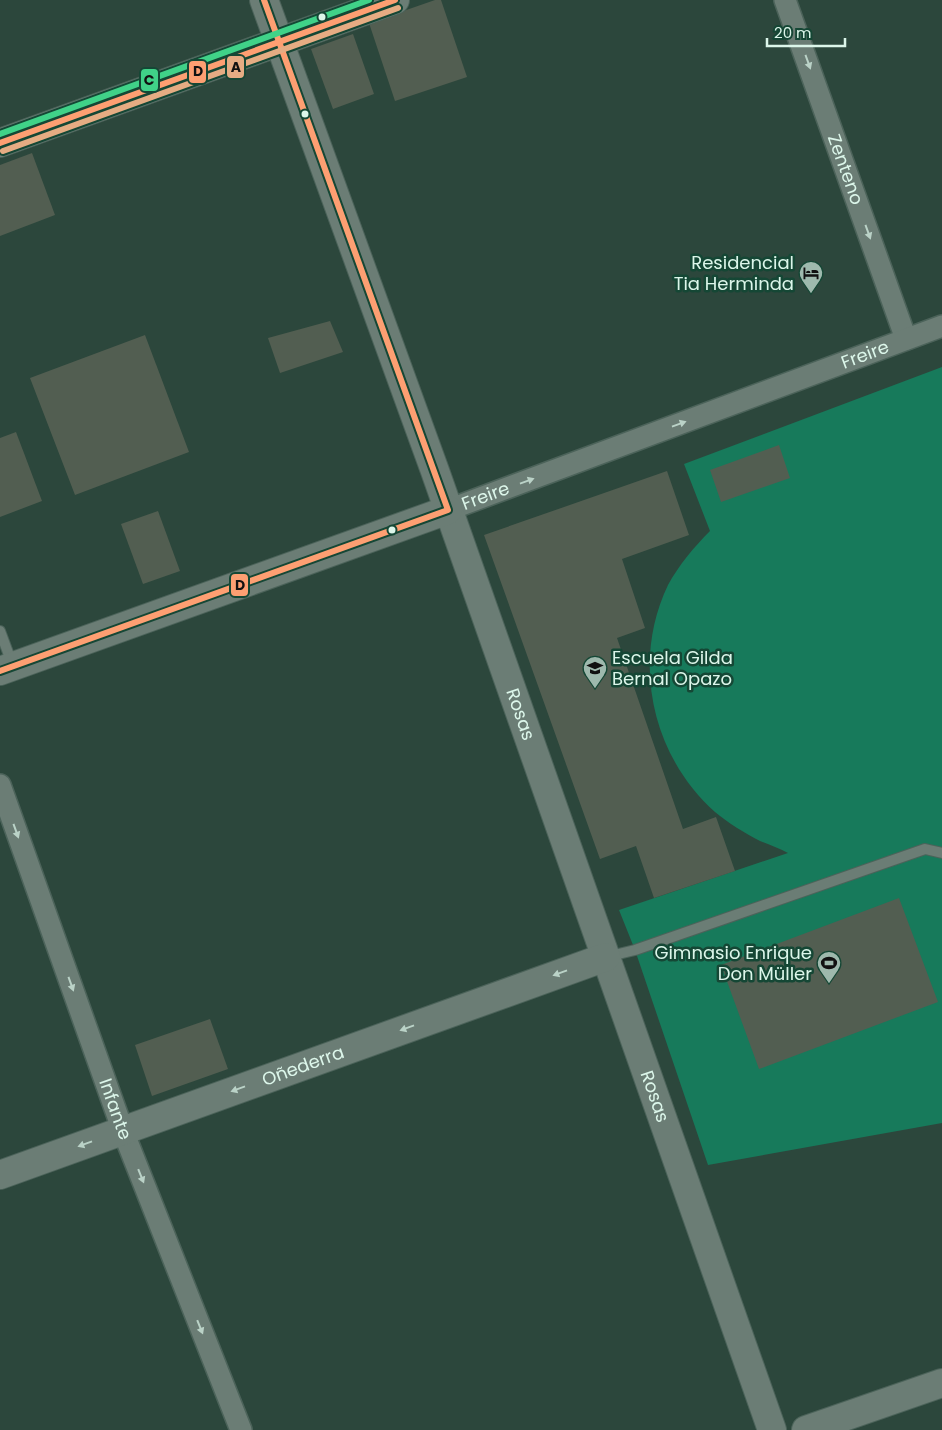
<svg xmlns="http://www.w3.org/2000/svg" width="942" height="1430" viewBox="0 0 942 1430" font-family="Poppins,sans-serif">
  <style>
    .green { fill: #177a5b }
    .building { fill: #525e51 }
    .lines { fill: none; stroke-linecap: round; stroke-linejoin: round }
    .lane-casing { stroke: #4c635a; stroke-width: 12 }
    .street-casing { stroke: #4c635a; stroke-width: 24 }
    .secondary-casing { stroke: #4c635a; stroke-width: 30 }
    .lane { stroke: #6b7d75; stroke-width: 10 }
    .street { stroke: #6b7d75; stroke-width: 21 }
    .secondary { stroke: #6b7d75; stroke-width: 28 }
    .bus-1-casing { stroke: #154735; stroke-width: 10 }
    .bus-2-casing { stroke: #154735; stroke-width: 10 }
    .bus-3-casing { stroke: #154735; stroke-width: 10 }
    .bus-1 { stroke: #fd9f72; stroke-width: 6 }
    .bus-2 { stroke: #e5ac83; stroke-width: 6 }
    .bus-3 { stroke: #40d288; stroke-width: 6 }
    .oneway { fill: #bad2c7 }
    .bus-dot { fill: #dcf6ea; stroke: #154735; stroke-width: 2 }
    .labels { text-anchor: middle; stroke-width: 5; stroke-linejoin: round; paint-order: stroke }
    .street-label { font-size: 18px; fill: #dcf6ea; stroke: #154735 }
    .poi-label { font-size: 18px; fill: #dcf6ea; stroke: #154735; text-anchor: end }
    .line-badge { stroke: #154735; stroke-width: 2 }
    .pale-badge-label { font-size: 14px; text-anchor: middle; font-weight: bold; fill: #111 }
  </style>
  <rect width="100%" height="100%" fill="#2c473c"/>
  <!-- green -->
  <path class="green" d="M942,367V1123L708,1165L635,950L619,910L788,853C779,848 769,845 760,841C745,833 728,823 715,812C652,756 631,662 668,585C679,565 694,547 710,531L684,464Z"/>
  <!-- building -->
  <g class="building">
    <path d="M435,0H441L467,77L395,101L369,23Z"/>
    <path d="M353,34L374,94L333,109L311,49Z"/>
    <path d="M32,153L55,215L0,236V165Z"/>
    <path d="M330,321L343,352L280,373L268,338Z"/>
    <path d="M145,335L189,452L75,495L30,378Z"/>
    <path d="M16,432L42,501L0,517V438Z"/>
    <path d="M779,445L790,478L721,502L710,470Z"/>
    <path d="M667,471L689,535L622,559L645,628L617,638L683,829L716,817L735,871L654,898L636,846L600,859L484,535Z"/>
    <path d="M158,511L180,571L143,584L121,524Z"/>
    <path d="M899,898L938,1002L759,1069L721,965Z"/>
    <path d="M210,1019L228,1069L152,1096L135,1045Z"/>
  </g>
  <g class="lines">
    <!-- lane casing -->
    <g class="lane-casing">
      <g id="lane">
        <path d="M0,631L13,666"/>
        <path d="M606,957L635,950L925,849L942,853"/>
      </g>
    </g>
    <!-- street casing -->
    <g class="street-casing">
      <g id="street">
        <path id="s1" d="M785,0L906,339"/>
        <path id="s2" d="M448,510L942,326"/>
        <path id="s3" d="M0,785L123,1131L241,1430"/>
      </g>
    </g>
    <!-- secondary casing -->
    <g class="secondary-casing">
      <g id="secondary">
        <path id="s4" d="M264,0L435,471L772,1430"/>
        <path d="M0,143L395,0"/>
        <path d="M0,671L448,510"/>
        <path id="s5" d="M0,1175L606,957"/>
        <path d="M806,1430L942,1383"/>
      </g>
    </g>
    <!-- lane -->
    <use href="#lane" class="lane"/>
    <!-- street -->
    <use href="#street" class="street"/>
    <!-- secondary -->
    <use href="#secondary" class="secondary"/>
    <!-- bus-1 casing -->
    <g class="bus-1-casing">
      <g id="bus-1">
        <path d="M0,143L395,0"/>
        <path d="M0,671L448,510L264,0"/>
      </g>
    </g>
    <!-- bus-2 casing -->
    <g class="bus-2-casing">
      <path id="bus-2" d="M3,151L398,8"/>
    </g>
    <!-- bus-3 casing -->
    <g class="bus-3-casing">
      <path id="bus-3" d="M0,134L369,0"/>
    </g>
    <!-- bus-1 -->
    <use href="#bus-1" class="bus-1"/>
    <!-- bus-2 -->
    <use href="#bus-2" class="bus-2"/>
    <!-- bus-3 -->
    <use href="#bus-3" class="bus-3"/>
  </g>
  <!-- one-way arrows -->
  <defs><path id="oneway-solid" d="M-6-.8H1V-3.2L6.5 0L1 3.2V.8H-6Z" transform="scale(1.25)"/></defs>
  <g class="oneway">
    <use href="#oneway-solid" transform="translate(808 62) rotate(70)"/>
    <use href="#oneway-solid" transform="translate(868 232) rotate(70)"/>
    <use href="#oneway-solid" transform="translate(679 424) rotate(-20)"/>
    <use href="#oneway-solid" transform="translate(527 481) rotate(-20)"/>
    <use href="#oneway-solid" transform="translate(16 831) rotate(70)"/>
    <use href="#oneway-solid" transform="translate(560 973) rotate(160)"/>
    <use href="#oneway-solid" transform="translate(71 984) rotate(70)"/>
    <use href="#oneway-solid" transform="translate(407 1028) rotate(160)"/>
    <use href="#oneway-solid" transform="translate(238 1089) rotate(160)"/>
    <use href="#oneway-solid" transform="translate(85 1144) rotate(160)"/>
    <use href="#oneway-solid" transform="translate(141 1176) rotate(68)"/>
    <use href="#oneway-solid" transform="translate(200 1327) rotate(68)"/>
  </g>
  <!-- icons -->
  <defs>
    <g id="hotel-pin" transform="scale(1.25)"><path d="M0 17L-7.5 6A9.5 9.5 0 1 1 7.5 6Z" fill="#9eb9ad" stroke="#154735"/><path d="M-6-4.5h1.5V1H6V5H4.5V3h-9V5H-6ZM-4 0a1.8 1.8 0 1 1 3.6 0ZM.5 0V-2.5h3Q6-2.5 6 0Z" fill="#111"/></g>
    <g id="school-pin" transform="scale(1.25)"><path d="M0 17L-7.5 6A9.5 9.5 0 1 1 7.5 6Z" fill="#9eb9ad" stroke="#154735"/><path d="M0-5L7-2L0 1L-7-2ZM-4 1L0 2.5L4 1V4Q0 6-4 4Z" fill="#111"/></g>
    <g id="stadium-pin" transform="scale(1.25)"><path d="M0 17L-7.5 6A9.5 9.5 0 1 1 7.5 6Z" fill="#9eb9ad" stroke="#154735"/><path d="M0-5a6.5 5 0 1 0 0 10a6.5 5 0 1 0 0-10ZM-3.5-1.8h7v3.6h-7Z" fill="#111"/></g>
  </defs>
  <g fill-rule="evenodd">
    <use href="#hotel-pin" x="811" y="273"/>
    <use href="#school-pin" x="595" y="668"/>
    <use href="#stadium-pin" x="829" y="963"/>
  </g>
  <!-- markers -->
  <g class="bus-dot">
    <circle cx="322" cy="17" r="4.5"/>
    <circle cx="305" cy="114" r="4.5"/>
    <circle cx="392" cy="530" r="4.5"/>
  </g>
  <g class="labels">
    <!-- street labels -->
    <g class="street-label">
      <text dy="6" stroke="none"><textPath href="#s1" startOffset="180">Zenteno</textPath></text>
      <text dy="6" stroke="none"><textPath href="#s2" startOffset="445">Freire</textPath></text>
      <text dy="6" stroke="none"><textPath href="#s2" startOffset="40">Freire</textPath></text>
      <text dy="6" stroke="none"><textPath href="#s4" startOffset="759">Rosas</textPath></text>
      <text dy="6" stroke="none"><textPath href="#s5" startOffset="322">Oñederra</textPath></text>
      <text dy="6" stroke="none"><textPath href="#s4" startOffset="1164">Rosas</textPath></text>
      <text dy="6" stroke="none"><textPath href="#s3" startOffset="344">Infante</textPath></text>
    </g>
    <!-- poi labels -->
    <g class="poi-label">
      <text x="794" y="269">Residencial<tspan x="794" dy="21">Tia Herminda</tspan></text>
      <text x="612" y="664" text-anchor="start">Escuela Gilda<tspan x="612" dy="21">Bernal Opazo</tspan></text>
      <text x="812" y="959">Gimnasio Enrique<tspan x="812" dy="21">Don Müller</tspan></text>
    </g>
  </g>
  <g class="line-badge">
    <rect x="226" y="55" width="19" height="24" rx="5" fill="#e5ac83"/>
    <rect x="188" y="60" width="19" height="24" rx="5" fill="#fd9f72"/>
    <rect x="140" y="68" width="19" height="24" rx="5" fill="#40d288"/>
    <rect x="230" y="573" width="19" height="24" rx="5" fill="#fd9f72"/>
  </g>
  <g class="pale-badge-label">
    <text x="236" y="72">A</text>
    <text x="198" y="76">D</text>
    <text x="149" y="85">C</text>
    <text x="240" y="590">D</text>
  </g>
  <!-- scale -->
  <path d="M767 38v8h78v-8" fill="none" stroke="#dcf6ea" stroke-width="2.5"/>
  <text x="774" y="38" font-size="15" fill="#dcf6ea" stroke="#154735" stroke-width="4" paint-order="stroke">20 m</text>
</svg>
